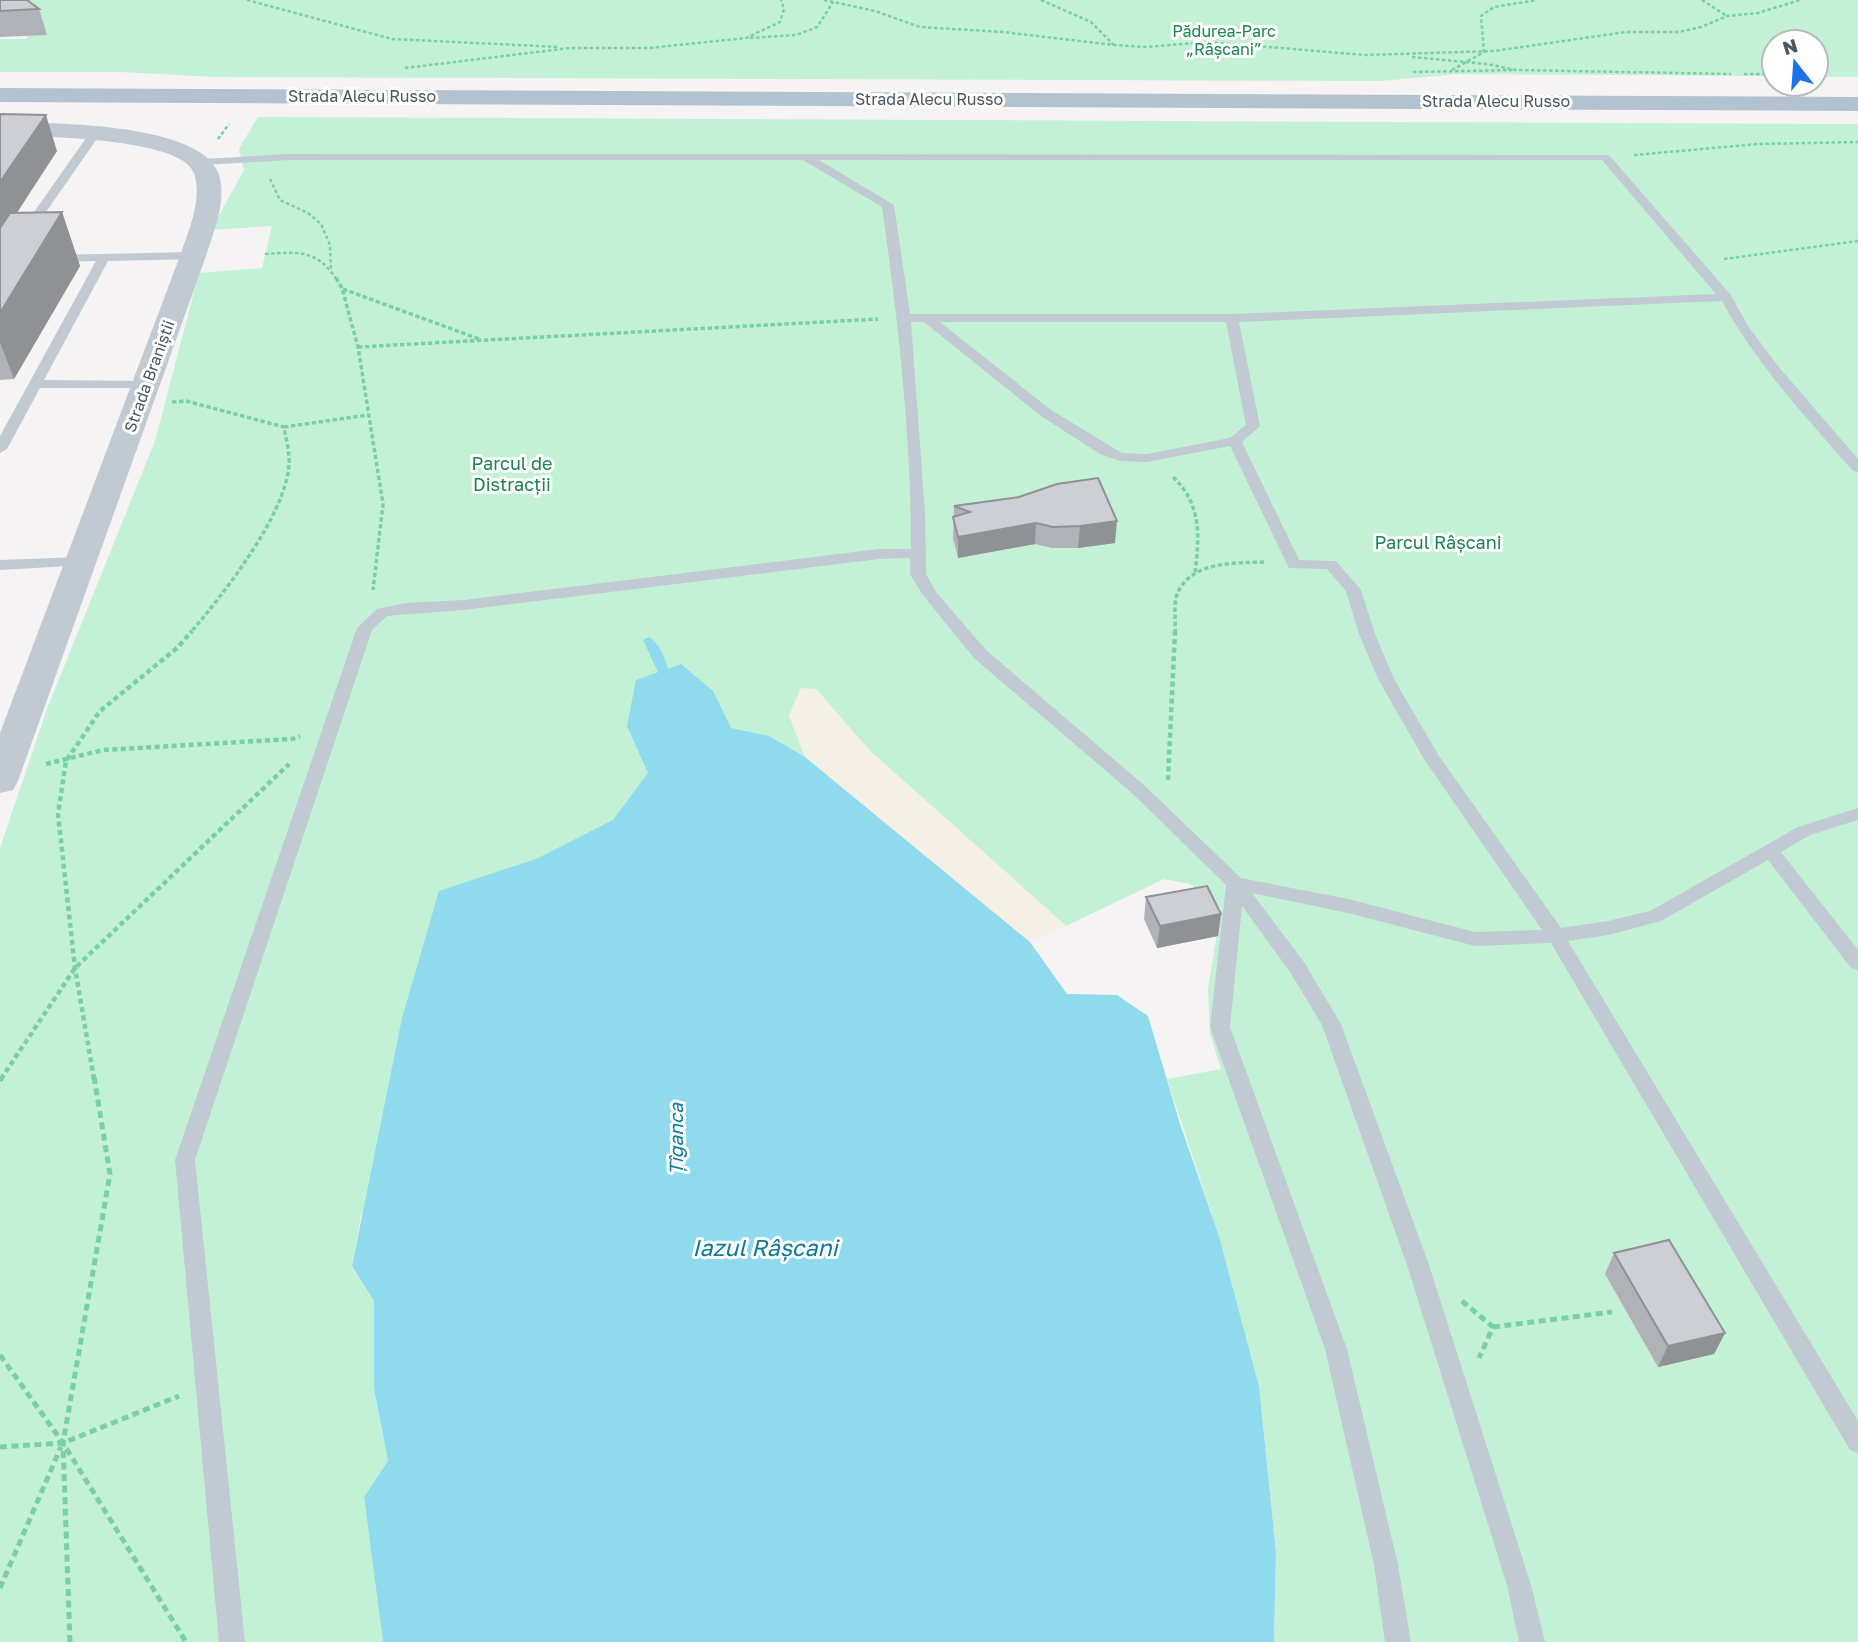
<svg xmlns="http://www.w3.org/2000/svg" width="1858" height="1642" viewBox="0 0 1858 1642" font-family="'Golos Text',sans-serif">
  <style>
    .green { fill: #c3f1d5 }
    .sand { fill: #f5f0e5 }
    .water { fill: #90daee }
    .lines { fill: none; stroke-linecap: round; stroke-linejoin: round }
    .stream { fill: #90daee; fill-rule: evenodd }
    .path-far3 { stroke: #7ad0a6; stroke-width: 2.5; stroke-dasharray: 3.5 2.5; stroke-linecap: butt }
    .path-far2 { stroke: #7ad0a6; stroke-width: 3.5; stroke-dasharray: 4.5 2.5; stroke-linecap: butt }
    .path-far1 { stroke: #7ad0a6; stroke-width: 4.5; stroke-dasharray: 5 3.5; stroke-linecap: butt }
    .path { stroke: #7ad0a6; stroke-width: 5; stroke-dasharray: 7 4.5; stroke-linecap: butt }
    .service { fill: #c1cad2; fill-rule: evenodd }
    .minor { fill: #c1cad2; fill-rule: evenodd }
    .primary { fill: #b3c2d1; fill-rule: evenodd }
    .wall { fill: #b0b2b7 }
    .shaded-wall { fill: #909195 }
    .building { fill: #cdcfd5; stroke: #909195; stroke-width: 2 }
    .labels { text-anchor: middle; stroke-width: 6; stroke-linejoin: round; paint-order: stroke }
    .far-park-label { font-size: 16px; fill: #17864f; stroke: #fff }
    .far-street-label { font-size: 16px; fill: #4a5661; stroke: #fff }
    .park-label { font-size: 18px; fill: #17864f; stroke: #fff }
    .water-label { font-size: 19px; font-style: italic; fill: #0c7c9b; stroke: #fff }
    .near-water-label { font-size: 23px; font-style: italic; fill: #0c7c9b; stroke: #fff }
  </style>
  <rect width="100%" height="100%" fill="#f5f3f3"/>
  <!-- green -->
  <g class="green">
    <path d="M0,0H1858V77H1816V42H1774V76L1458,74L1381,81L215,77L120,72H0V39H26L42,19Z"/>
    <path d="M258,117L1858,124V1642H1274L1276,1552L1259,1386L1219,1236L1167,1079L1221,1069L1210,1034L1208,989L1221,909L1190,884L1164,879L1066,926L869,750L816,689L789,715L805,757L798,777L372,1191L361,1215L352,1266L374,1301V1389L388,1462L364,1497L383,1642H0V848L47,709L155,441L199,273L262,268L272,226L211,230L244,170L239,149Z"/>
  </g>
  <!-- sand -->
  <path class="sand" d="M801,688L816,689L869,750L1066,926L1030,942L805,757L789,715Z"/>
  <!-- water -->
  <path class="water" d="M681,664L713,691L731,728L769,736L805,757L1030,942L1067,994L1117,995L1148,1016L1180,1124L1219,1236L1259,1386L1276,1552L1274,1642H383L364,1497L388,1461L374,1389V1301L352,1266L402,1018L439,891L536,859L613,820L648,773L627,726L636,680Z"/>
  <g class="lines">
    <!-- stream -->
    <path class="stream" d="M649,637C662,644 669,670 672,685L670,688H662L657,670L643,640Z"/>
    <!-- path-far3 -->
    <g class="path-far3">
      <path d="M247,0L392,39L559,47"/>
      <path d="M824,0L875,11L920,27L1003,32L1114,45L1146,47L1207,42L1366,55L1494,51L1626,32H1679L1701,27L1727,16L1758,13L1800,0"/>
      <path d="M1041,0L1091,22L1114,45"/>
      <path d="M1702,0L1727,16"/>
      <path d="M750,38L796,35L817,27L833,2"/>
      <path d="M1412,57L1487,64L1516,70L1731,74"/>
      <path d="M405,68L570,48H649L746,38L780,22L784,9L781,0"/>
      <path d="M1452,70L1484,52L1481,16L1494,7L1537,0"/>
      <path d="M1413,72L1516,70"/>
      <path d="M1744,74H1774"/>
      <path d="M218,139L229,124"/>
      <path d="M1634,155L1758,144L1858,142"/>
      <path d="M270,179L280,200L308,213L321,224L330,245L331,270"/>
      <path d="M265,254C299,252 317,249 337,280"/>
      <path d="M1724,259L1858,241"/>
    </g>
    <!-- path-far2 -->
    <g class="path-far2">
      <path d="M336,278L342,288L358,347L383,504L373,590"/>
      <path d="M343,289L479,339"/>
      <path d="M358,347L878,319"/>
      <path d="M172,402L186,401L284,427C286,439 290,453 289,465C285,516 223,595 190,633"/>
      <path d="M284,427L368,415"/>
      <path d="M1173,477C1201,503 1200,536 1195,572"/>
      <path d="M1175,633C1176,622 1173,605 1177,595C1189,561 1235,563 1264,562"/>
    </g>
    <!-- path-far1 -->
    <g class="path-far1">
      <path d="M46,764L103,750L292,739L300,736"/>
      <path d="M1168,780L1175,631"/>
      <path d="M1,1079L75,968L289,764"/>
      <path d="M94,1079L75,968L58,814L66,761L100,711L177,648L192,631"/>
    </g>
    <!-- path -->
    <g class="path">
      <path d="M0,1081L2,1077"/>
      <path d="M1462,1301L1493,1327L1479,1358"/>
      <path d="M1493,1327L1612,1312"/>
      <path d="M0,1355L63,1443L186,1642"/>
      <path d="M0,1447L63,1443L179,1396"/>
      <path d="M0,1588L61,1447"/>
      <path d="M70,1642L63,1443L110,1174L94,1077"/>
    </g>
    <!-- service -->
    <g class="service">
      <path d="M91,131L101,133L30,235H22L20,232Z"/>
      <path d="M289,154L1609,155L1730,294L1750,329L1778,366L1858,459V472L1853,471C1806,417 1756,364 1722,301L1239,322L1260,426L1242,442L1299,560L1336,561L1361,590L1375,634L1394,679L1439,756L1561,928L1608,921L1650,911L1798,827L1858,808V820L1810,835L1781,852L1858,950V970L1851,968L1768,860L1661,921L1608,935L1568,941L1858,1421V1453L1850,1450L1551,943L1475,946L1348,913L1252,893L1304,962L1341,1024L1429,1265L1531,1585L1545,1642H1519L1507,1585L1407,1265L1322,1025L1290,972L1242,906L1230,1027L1347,1349L1398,1565L1411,1642H1385L1374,1565L1325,1349L1210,1027L1226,885L1133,794L974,658L922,594L910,574V558L879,559L464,610L387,616L372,630L195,1160L245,1642H219L175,1160L357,628L377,609L406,603L464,600L879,549H911C911,434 898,320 882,207L803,160H289L201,165L195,162L201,159ZM819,160H1602L1716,294L1232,314H910L894,205ZM911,322H924L1041,416L1100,454L1120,461L1147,462L1230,446L1289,568L1327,569L1346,591L1359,634L1378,679L1424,759L1542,930L1475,932L1348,899L1241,878L1145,786L986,650L936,592L926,574L925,513ZM940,322H1226L1246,425L1230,438L1147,454L1122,453L1051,410Z"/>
      <path d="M193,252L199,256L197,259L108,261L44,380L144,381L151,385L149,388H40L7,449L0,453V436L96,261L56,262L52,261V255Z"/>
      <path d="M82,557L90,562L87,565L0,570V560Z"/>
    </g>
    <!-- minor -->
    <path class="minor" d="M0,122C48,123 197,122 218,172C228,198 214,231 206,256L18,781L13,790L0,793V733L180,256C188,231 203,200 194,173C181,137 35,136 0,136Z"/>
    <!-- primary -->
    <path class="primary" d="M0,88L1858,97V111L0,102Z"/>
  </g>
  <!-- wall -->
  <g class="wall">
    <path d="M0,0L39,9L47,35L0,37Z"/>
    <path d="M0,114L57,151L16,213L62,212L80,266L14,379L0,380Z"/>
    <path d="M1019,497L1115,543L1078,548H1052L1035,544L958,558L953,538L954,506Z"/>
    <path d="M1146,897L1221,914L1218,936L1157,948L1144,919Z"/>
    <path d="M1614,1253L1725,1333L1714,1354L1658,1367L1605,1274Z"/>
  </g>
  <!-- shaded-wall -->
  <g class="shaded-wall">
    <path d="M46,115L57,151L0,239V182Z"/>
    <path d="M62,212L80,266L14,379L0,342V313Z"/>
    <path d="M1117,521L1115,543L1078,548L1080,526Z"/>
    <path d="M1036,523L1035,544L958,558V537Z"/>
    <path d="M1221,914L1218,936L1157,948L1160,926Z"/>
    <path d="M1725,1333L1714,1354L1658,1367L1668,1346Z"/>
  </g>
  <!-- building -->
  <g class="building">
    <path d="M0,0H27L39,9L0,11Z"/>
    <path d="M0,114L46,115L0,182Z"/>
    <path d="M62,212L0,313V228L10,213Z"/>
    <path d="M1098,478L1117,521L1080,526L1053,527L1036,523L958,537L953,517L970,512L954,506L1019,497L1057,484Z"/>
    <path d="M1207,886L1221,914L1160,926L1146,897Z"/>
    <path d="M1669,1240L1725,1333L1668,1346L1614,1253Z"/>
  </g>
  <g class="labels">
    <!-- far-park labels -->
    <g class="far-park-label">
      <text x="1224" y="37">Pădurea-Parc<tspan x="1224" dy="18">„Râșcani”</tspan></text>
    </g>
    <!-- far-street labels -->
    <g class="far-street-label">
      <text x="362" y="102">Strada Alecu Russo</text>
      <text x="929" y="105">Strada Alecu Russo</text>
      <text x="1496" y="107">Strada Alecu Russo</text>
      <text transform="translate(149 376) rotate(-70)" y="6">Strada Braniștii</text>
    </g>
    <!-- park labels -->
    <g class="park-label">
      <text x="512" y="470">Parcul de<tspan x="512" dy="21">Distracții</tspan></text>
      <text x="1438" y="549">Parcul Râșcani</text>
    </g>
    <!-- water labels -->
    <g class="water-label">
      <text transform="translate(676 1139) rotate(-90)" y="7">Țîganca</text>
    </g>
    <!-- near-water labels -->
    <g class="near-water-label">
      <text x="765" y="1256">Iazul Râșcani</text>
    </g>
  </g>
  <!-- north arrow -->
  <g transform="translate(1795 63) rotate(343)"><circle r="33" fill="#ffffff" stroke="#b7bbc0" stroke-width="2"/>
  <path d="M0-5L12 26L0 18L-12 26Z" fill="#1a73e8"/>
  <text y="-10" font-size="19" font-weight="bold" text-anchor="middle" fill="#4a5661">N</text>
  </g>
</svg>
